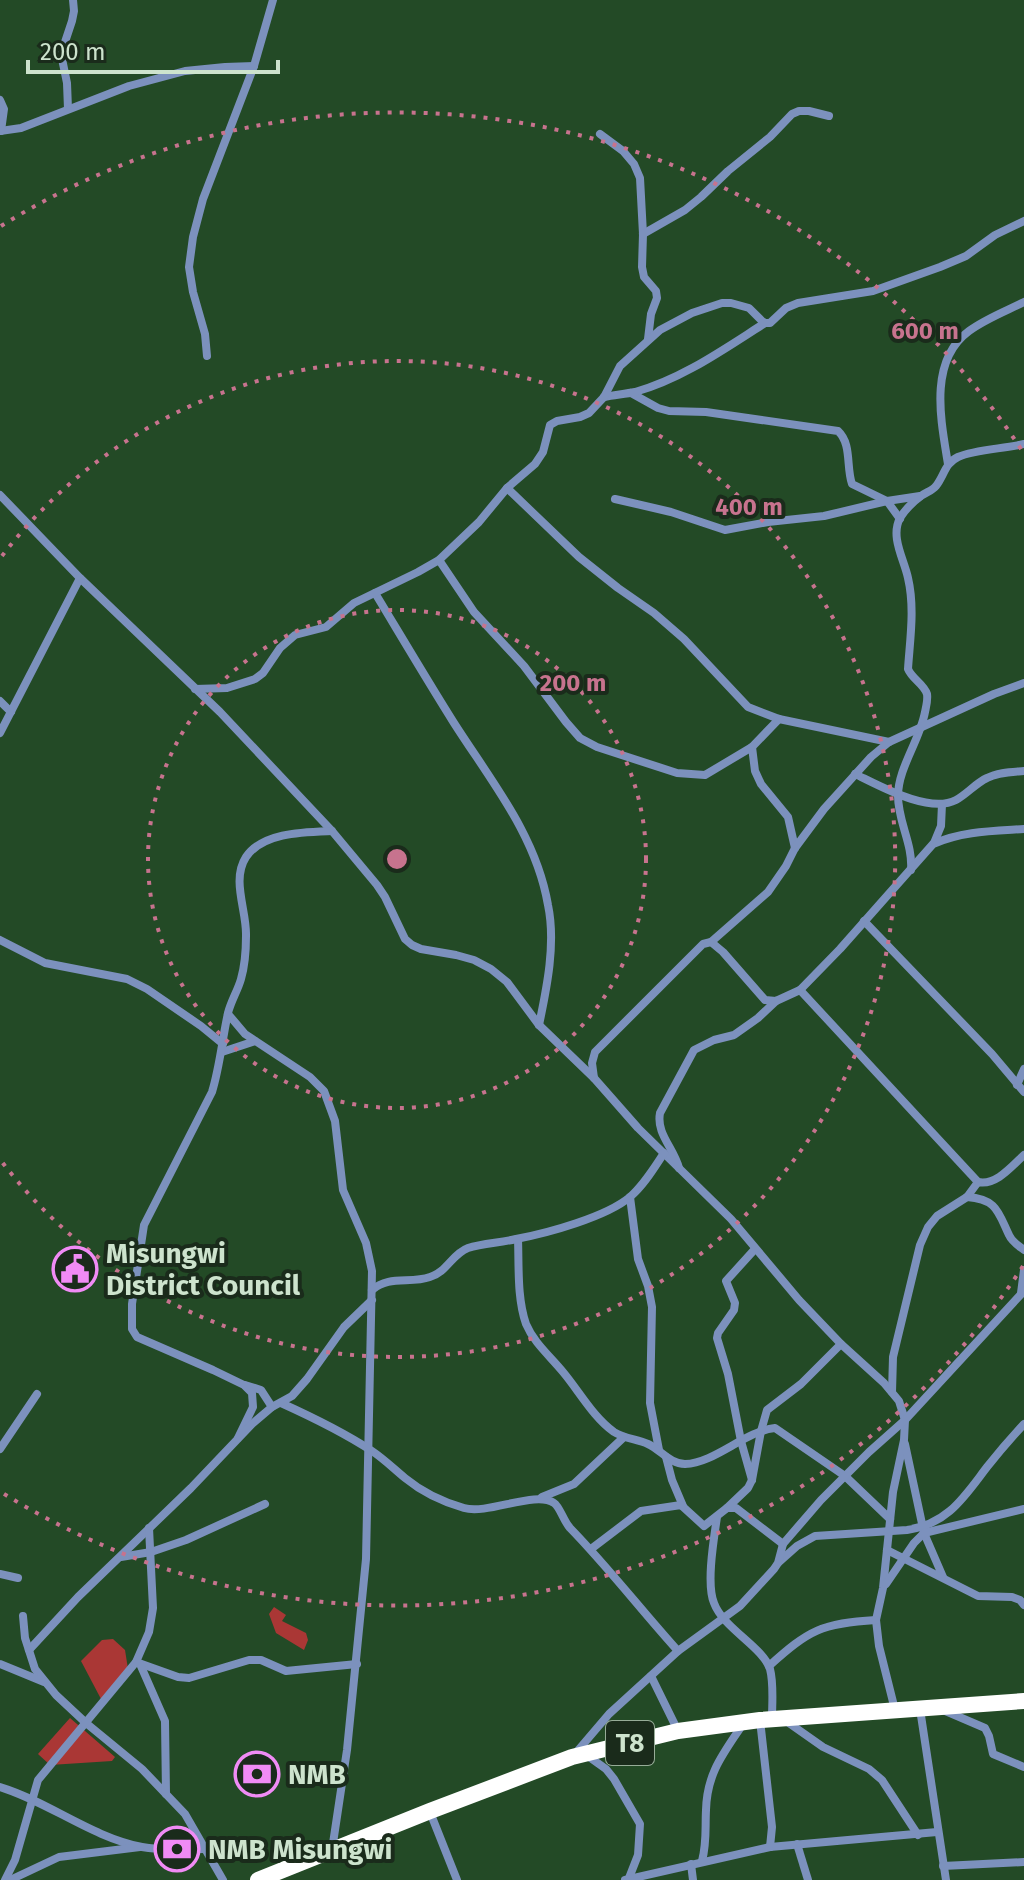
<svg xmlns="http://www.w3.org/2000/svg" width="1024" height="1880" viewBox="0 0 1024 1880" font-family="'Fira Sans',sans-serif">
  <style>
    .green { fill: #aa3735 }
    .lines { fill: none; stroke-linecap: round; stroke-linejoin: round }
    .street { stroke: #7c91bd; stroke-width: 8 }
    .highway { stroke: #fff; stroke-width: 16 }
    .ring { fill: none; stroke: #c7738e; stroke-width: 4; stroke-dasharray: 4 8 }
    .labels { text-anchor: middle; stroke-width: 8; stroke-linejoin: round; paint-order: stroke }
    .shield { fill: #1a2b1b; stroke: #97ac98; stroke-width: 2 }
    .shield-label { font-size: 26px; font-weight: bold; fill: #cde3cd }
    .poi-label { font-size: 28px; font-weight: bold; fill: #cde3cd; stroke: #1a2b1b; text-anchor: start }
    .centre { fill: #c7738e; stroke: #1a2b1b; stroke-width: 4 }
    .ring-label { font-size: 24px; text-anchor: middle; font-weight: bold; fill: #c7738e; stroke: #1a2b1b; stroke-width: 8; stroke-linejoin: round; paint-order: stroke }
  </style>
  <rect width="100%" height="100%" fill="#234a26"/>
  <!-- green -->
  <g class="green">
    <path d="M274,1607L286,1615L282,1621L306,1633L308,1640L304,1650L276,1633L269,1614Z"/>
    <path d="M113,1639L125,1650L128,1669L101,1699L81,1661L102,1640Z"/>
    <path d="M70,1718L115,1757L112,1761L50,1765L38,1754Z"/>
  </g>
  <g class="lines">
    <!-- street -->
    <g class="street">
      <path d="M0,100L4,109L1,131"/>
      <path d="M68,109L67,83L61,54L72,21L74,11L73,0"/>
      <path d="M0,131L21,128L129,86L185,71L225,67L254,66"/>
      <path d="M600,134L623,151L634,164L640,178L643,234L642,267L644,277L656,291L657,298L651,314L648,339"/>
      <path d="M643,234L685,210L701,197L728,171L770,137L792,114L799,111H809L829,116"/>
      <path d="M207,356L205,334L193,292L189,267L193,237L203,199L254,66L273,0"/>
      <path d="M631,393L658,408L669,411L706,412L838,431C852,444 846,467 852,484L887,501L900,519"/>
      <path d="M604,397C614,395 625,394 635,392C682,379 724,349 765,323"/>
      <path d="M948,464C941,421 928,361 969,331C985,319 1006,311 1024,302"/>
      <path d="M507,488L579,557L618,588L654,613L684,639L748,707L779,719L889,742"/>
      <path d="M0,495L80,578L220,712L332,831L377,885L385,897L405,939L412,945L421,949L456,955L474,960L491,969L507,982L539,1025L594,1078L638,1128L731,1219L799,1300L841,1344L884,1383L899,1401L905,1420L904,1440L893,1492L883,1588L876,1620L879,1646L895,1710"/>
      <path d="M615,499L671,512L725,530L768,522L824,516L887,501L920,496"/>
      <path d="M439,560L474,612L524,666L566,722L580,738L597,747L677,773L705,775L752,747L779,719"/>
      <path d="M375,593C401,636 427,680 454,723C491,781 536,835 548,905C556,943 547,987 539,1025"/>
      <path d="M195,689L227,688L255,679L263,673L280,648L295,635L326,627L354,603L418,572L439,560L479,522L507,488L535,464L543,452L550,425L557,421L580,417L589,413L604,397L620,366L660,330L692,313L722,303H731L749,308L762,321L765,323H770L786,308L798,303L873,291L940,267L966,256L995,235L1024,221"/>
      <path d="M0,701L11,712"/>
      <path d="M0,733L80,578"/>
      <path d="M752,747L755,771L761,784L788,817L795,848"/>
      <path d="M855,774C880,786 929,814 956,800C967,794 976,783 987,778C998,772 1012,772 1024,771"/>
      <path d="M934,843L941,826L942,804"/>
      <path d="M911,870C913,844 898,822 898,796C898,768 920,740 925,712C926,707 928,700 927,694C924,684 912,679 908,669C910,639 915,608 908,578C904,559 890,537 900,518C905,510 914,501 921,496C926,492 932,491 936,486C944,476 945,463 958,457C976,449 1004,449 1024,444"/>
      <path d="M864,921L992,1054L1024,1092"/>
      <path d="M0,940L45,963L127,979L147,989L201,1026L223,1044"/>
      <path d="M711,942L768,892L786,866L795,848L824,809L871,757L889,742L994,694L1024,683"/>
      <path d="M800,990L978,1182C996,1186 1012,1166 1024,1155"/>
      <path d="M228,1014L245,1034L310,1077L324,1091L335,1121L343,1190L366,1243L372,1271L366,1559L347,1750L332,1850"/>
      <path d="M222,1052L255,1041"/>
      <path d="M594,1078L592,1063L595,1052L703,944L711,942L723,952L765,1000L776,1001L800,990L840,949L933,844C962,831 993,831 1024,829"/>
      <path d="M1017,1085L1024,1069"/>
      <path d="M679,1168C674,1148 656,1134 660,1113L694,1050L714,1040L734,1035L758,1018L776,1001"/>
      <path d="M630,1197L638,1259L648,1286L652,1307L650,1403L659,1450"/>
      <path d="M967,1197C997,1199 998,1212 1009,1235C1012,1242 1019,1246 1024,1250"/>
      <path d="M518,1239C519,1267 517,1298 526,1324C534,1343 550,1356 563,1372C579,1391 593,1417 614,1432C625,1439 637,1439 648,1444C661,1450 670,1464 685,1464C715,1463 745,1431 775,1428L845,1476L890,1519"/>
      <path d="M372,1290C389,1275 410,1284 430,1277C447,1272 452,1254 468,1248C483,1243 500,1243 516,1239C548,1233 606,1217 630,1197C644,1185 654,1168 664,1153"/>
      <path d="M1021,1293L1024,1270"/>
      <path d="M245,1385L261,1390L272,1407"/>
      <path d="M892,1392L893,1357L920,1245L928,1227L937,1216L967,1197L978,1182"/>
      <path d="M281,1403C312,1417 343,1432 372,1451C384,1459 394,1469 405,1478C422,1492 443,1502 464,1508C488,1515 536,1490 554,1503C560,1507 563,1520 570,1528C608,1567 641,1610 678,1651"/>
      <path d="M238,1438L253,1407L252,1393L244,1385L213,1370L137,1337L132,1329V1304L144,1225L212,1092C220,1066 222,1040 228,1013C231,1001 238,990 241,979C245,965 246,950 246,936C247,911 231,880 246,857C263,832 304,832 332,831"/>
      <path d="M905,1444L924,1533L943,1577"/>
      <path d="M0,1449L37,1394"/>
      <path d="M666,1457L672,1480L683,1506"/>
      <path d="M752,1480L741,1441L728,1374L717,1338L718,1333L734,1310L735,1303L726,1281L755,1249"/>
      <path d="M542,1497L574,1484L624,1437"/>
      <path d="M727,1508L748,1488L752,1480L761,1431L767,1410L801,1384L841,1344"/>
      <path d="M717,1517C714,1538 706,1584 714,1603C723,1628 763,1647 770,1669C774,1684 772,1703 772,1719"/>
      <path d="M591,1549L641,1511L681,1505L704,1526L727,1508H736L783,1544"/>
      <path d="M887,1550L978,1596L1012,1597L1020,1600L1024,1605"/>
      <path d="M121,1557L151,1552L186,1540L265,1504"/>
      <path d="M779,1562L797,1546L815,1536L907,1530C948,1524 964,1497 987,1467C999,1452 1011,1438 1024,1424"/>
      <path d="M0,1574L18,1578"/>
      <path d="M886,1584L914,1543L924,1533L1024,1509"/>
      <path d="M23,1616L25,1638L35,1669L56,1695L86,1723L142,1769L185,1814L223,1880"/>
      <path d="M29,1650L78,1597L191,1488L252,1424L272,1407L292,1396L307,1379L344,1327L372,1300"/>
      <path d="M136,1662L178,1677L189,1678L249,1660H261L286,1671L357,1664"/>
      <path d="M0,1664L44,1682"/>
      <path d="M140,1664L165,1721L166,1794"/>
      <path d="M769,1666C809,1630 822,1623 876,1620"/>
      <path d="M651,1676L678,1731"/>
      <path d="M920,1709L946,1880"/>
      <path d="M943,1710L985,1728L989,1736L993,1754L1024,1767"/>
      <path d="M760,1720L772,1827L770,1847"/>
      <path d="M786,1721L823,1747L869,1769L882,1780L918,1835"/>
      <path d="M585,1754L606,1769L614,1779L640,1824L638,1855L629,1878"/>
      <path d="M574,1755L609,1714L678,1651L740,1606L774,1569L778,1563L783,1544L821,1500L869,1452L905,1420L1024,1291"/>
      <path d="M0,1787C49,1802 91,1837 142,1847C162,1851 184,1849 204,1849"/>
      <path d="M430,1812L457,1880"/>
      <path d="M797,1844L808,1880"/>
      <path d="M702,1861C707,1842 705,1829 706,1810C707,1773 723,1754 743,1724"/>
      <path d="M691,1864L693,1880"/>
      <path d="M943,1866L1024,1862"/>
      <path d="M5,1880L15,1860L38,1780L136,1662L149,1632L153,1608L149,1528"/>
      <path d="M10,1880L59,1857L140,1847"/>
      <path d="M625,1880L770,1847L937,1832"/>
    </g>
    <!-- highway -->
    <path class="highway" d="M258,1880L430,1811L572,1757L678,1731L760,1720L1024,1701"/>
  </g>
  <!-- distance rings -->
  <g class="ring">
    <circle cx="397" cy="859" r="249"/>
    <path d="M2 556A498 498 0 1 1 2 1162"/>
    <path d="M1023 1266A747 747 0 0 1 1 1492M1 226A747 747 0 0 1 1023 452"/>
  </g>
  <!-- icons -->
  <defs>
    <g id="civic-ring" transform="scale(2.3)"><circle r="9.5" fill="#1a2b1b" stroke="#f08bf5" stroke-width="1.5"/><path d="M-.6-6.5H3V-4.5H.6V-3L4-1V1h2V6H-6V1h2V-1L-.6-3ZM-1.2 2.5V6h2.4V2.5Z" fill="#f08bf5"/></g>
    <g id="bank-ring" transform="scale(2.3)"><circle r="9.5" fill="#1a2b1b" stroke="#f08bf5" stroke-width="1.5"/><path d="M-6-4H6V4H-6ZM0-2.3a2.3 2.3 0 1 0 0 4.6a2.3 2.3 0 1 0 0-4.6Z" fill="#f08bf5"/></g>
  </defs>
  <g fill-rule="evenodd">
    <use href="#civic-ring" x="75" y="1269"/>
    <use href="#bank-ring" x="257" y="1774"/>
    <use href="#bank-ring" x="177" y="1849"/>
  </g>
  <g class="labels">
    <!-- shield labels -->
    <rect class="shield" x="606" y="1721" width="48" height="44" rx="6"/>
    <g class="shield-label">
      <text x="630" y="1752">T8</text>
    </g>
    <!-- poi labels -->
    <g class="poi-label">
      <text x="106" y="1263">Misungwi<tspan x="106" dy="32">District Council</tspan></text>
      <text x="288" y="1784">NMB</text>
      <text x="208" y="1859">NMB Misungwi</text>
    </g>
  </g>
  <circle cx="397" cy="859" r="12" class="centre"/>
  <g class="ring-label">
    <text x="925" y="339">600 m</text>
    <text x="749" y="515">400 m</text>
    <text x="573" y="691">200 m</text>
  </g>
  <!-- scale -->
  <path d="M28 60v12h250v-12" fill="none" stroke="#cde3cd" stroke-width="4"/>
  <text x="40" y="60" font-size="24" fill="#cde3cd" stroke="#1a2b1b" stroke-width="6" paint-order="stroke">200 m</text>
</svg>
